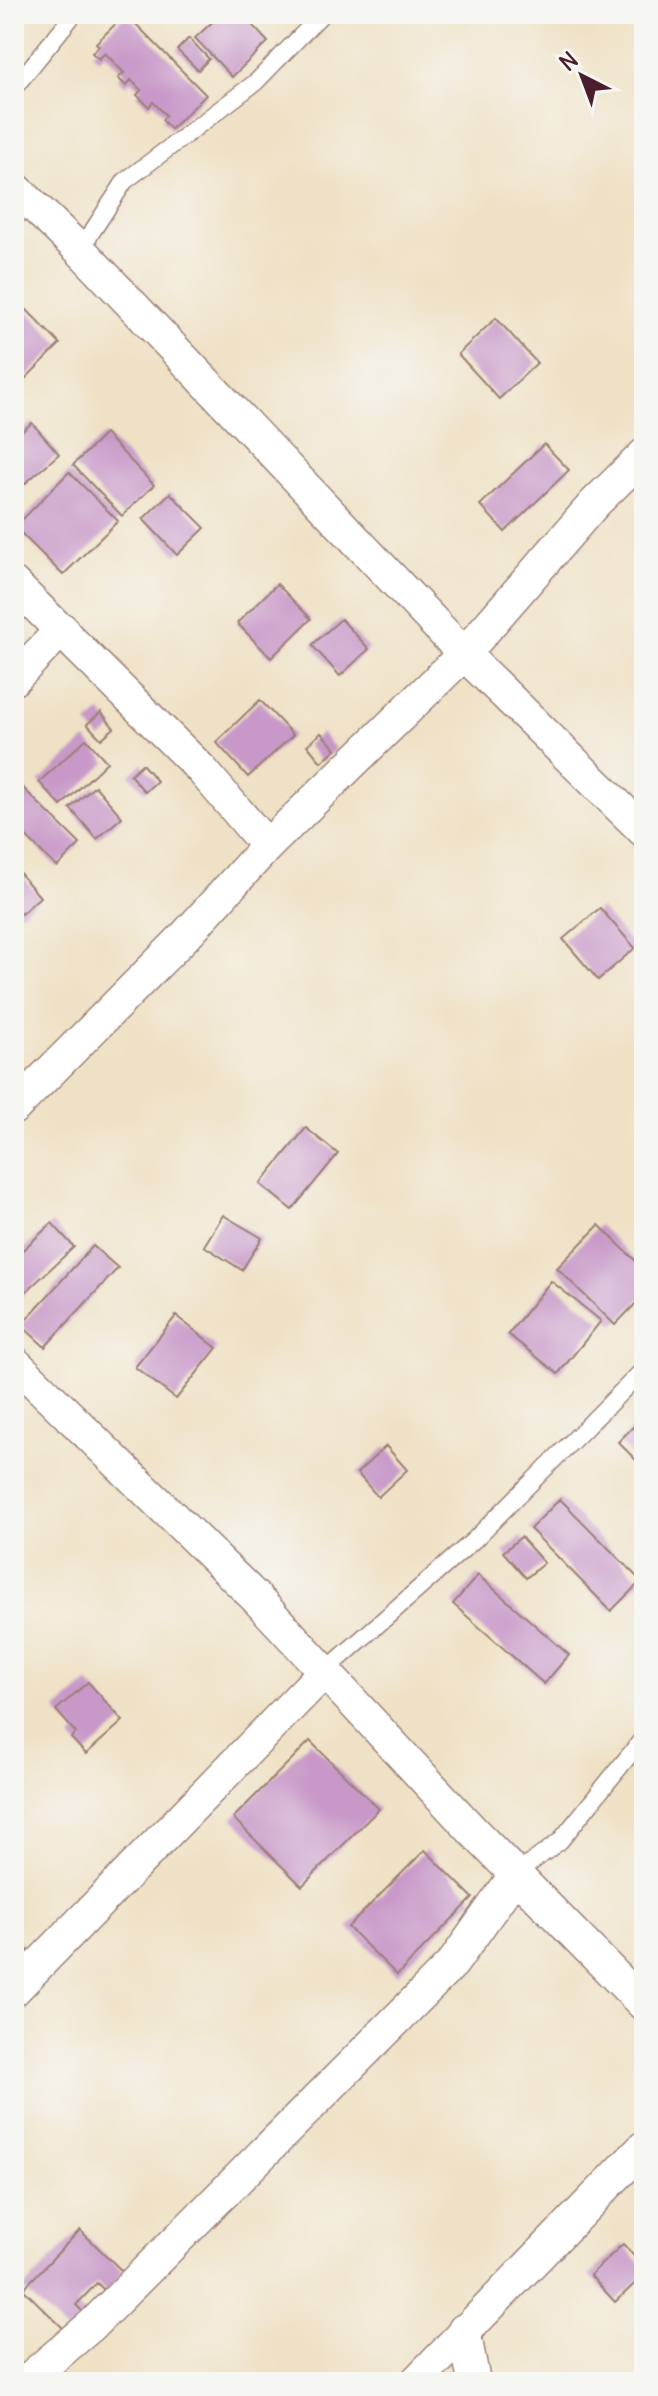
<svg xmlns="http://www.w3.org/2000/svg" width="658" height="2396" viewBox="0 0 658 2396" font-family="Delius,sans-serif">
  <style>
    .building { fill: #c798c8 }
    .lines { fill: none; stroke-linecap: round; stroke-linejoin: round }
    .lane-casing { stroke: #9c8078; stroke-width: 19 }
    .street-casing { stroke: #9c8078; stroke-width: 35 }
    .lane { stroke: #fff; stroke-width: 16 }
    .street { stroke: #fff; stroke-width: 32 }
  </style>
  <rect width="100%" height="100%" fill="#f6f6f2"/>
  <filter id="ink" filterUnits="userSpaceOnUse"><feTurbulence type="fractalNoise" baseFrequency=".0125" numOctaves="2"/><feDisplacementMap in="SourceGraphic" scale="16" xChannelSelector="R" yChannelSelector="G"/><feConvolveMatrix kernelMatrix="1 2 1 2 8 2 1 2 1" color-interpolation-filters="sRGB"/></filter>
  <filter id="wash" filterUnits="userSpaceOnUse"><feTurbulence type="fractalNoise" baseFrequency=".006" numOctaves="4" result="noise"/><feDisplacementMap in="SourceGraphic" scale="32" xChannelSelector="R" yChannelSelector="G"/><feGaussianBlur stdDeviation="1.8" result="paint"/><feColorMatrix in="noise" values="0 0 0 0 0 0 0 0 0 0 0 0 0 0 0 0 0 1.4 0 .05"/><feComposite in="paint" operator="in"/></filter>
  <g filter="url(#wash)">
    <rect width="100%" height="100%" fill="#efe1c5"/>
    <g id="blocks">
      <!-- building -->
      <g class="building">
        <path d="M126,14L206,95L171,129L162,120L166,115L153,102L149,107L137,95L141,90L131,80L126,86L118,78L124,73L105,53L99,59L92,53L99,46L96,43Z"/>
        <path d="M221,14H242L268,42L232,77L195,38Z"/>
        <path d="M189,38L209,59L198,70L177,50Z"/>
        <path d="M25,308L60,344L14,390V319Z"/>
        <path d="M496,318L537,363L499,399L458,354Z"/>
        <path d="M32,423L59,454L21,487L14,479V438Z"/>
        <path d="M105,434L154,485L122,516L73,465Z"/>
        <path d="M544,444L569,470L505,532L480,505Z"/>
        <path d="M69,472L118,521L63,575L15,527Z"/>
        <path d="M170,493L205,528L177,555L143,519Z"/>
        <path d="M277,584L311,619L271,658L237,623Z"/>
        <path d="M341,619L369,649L340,676L312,645Z"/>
        <path d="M260,700L293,735L248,777L216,742Z"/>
        <path d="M101,712L114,728L101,739L87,724Z"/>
        <path d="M321,733L336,749L321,762L307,745Z"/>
        <path d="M86,739L107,762L61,806L39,782Z"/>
        <path d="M142,764L157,781L145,792L130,775Z"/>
        <path d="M14,779L80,844L57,867L14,825Z"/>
        <path d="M95,786L122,817L97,839L70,808Z"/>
        <path d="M17,870L40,897L21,914L14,906V873Z"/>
        <path d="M600,908L635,948L598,980L563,939Z"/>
        <path d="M306,1128L338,1154L292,1210L260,1184Z"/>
        <path d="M223,1215L262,1238L242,1270L204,1246Z"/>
        <path d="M52,1223L74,1247L14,1303V1258Z"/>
        <path d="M599,1225L644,1269V1295L615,1325L557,1268Z"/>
        <path d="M93,1246L118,1268L45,1347L21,1325Z"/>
        <path d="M551,1281L601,1321L558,1374L508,1334Z"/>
        <path d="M176,1316L217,1348L176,1399L135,1367Z"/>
        <path d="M644,1416V1468L618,1442Z"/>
        <path d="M386,1446L407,1470L378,1497L357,1473Z"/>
        <path d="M560,1499L641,1581L611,1611L530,1529Z"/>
        <path d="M521,1537L544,1563L526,1578L503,1552Z"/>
        <path d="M478,1575L569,1655L544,1684L453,1604Z"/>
        <path d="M88,1682L123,1721L86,1754L71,1738L76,1733L56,1710Z"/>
        <path d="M310,1741L379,1809L302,1886L233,1818Z"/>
        <path d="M425,1850L473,1898L397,1975L348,1927Z"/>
        <path d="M14,1937L31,1954L14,1971Z"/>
        <path d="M80,2230L124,2273L106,2292L97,2283L76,2305L85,2314L67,2332L23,2289Z"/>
        <path d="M623,2244L644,2267V2275L615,2302L590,2275Z"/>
      </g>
    </g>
  </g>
  <g filter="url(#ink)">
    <use href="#blocks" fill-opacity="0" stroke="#9c8078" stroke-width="2"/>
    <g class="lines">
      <!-- lane casing -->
      <g class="lane-casing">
        <g id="lane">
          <path d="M14,88L74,14"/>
          <path d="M80,250L125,181L256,82L322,14"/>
          <path d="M324,1672L474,1540L644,1369"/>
          <path d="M516,1874L560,1841L644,1737"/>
        </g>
      </g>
      <!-- street casing -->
      <g class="street-casing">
        <g id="street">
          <path d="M14,187L80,250L464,654L644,831"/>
          <path d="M14,584L202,770L267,846"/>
          <path d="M14,679L62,629"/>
          <path d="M14,1108L184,937L267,846L464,654L594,504L644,455"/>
          <path d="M14,1362L256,1598L471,1829L644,2005"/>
          <path d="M14,1990L324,1672"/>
          <path d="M464,2330L474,2382"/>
          <path d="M25,2382L92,2325L453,1963L516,1874"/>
          <path d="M416,2382L644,2147"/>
        </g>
      </g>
      <!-- lane -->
      <use href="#lane" class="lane"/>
      <!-- street -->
      <use href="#street" class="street"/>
    </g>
  </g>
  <!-- margin -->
  <rect width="658" height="2396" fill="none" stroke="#f6f6f2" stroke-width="48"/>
  <!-- north arrow -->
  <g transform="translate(582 76) rotate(318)" stroke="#f6f6f2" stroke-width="6" paint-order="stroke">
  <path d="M0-6L14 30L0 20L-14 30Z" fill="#4a1f2b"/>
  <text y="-12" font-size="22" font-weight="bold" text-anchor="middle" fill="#4a1f2b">N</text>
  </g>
</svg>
